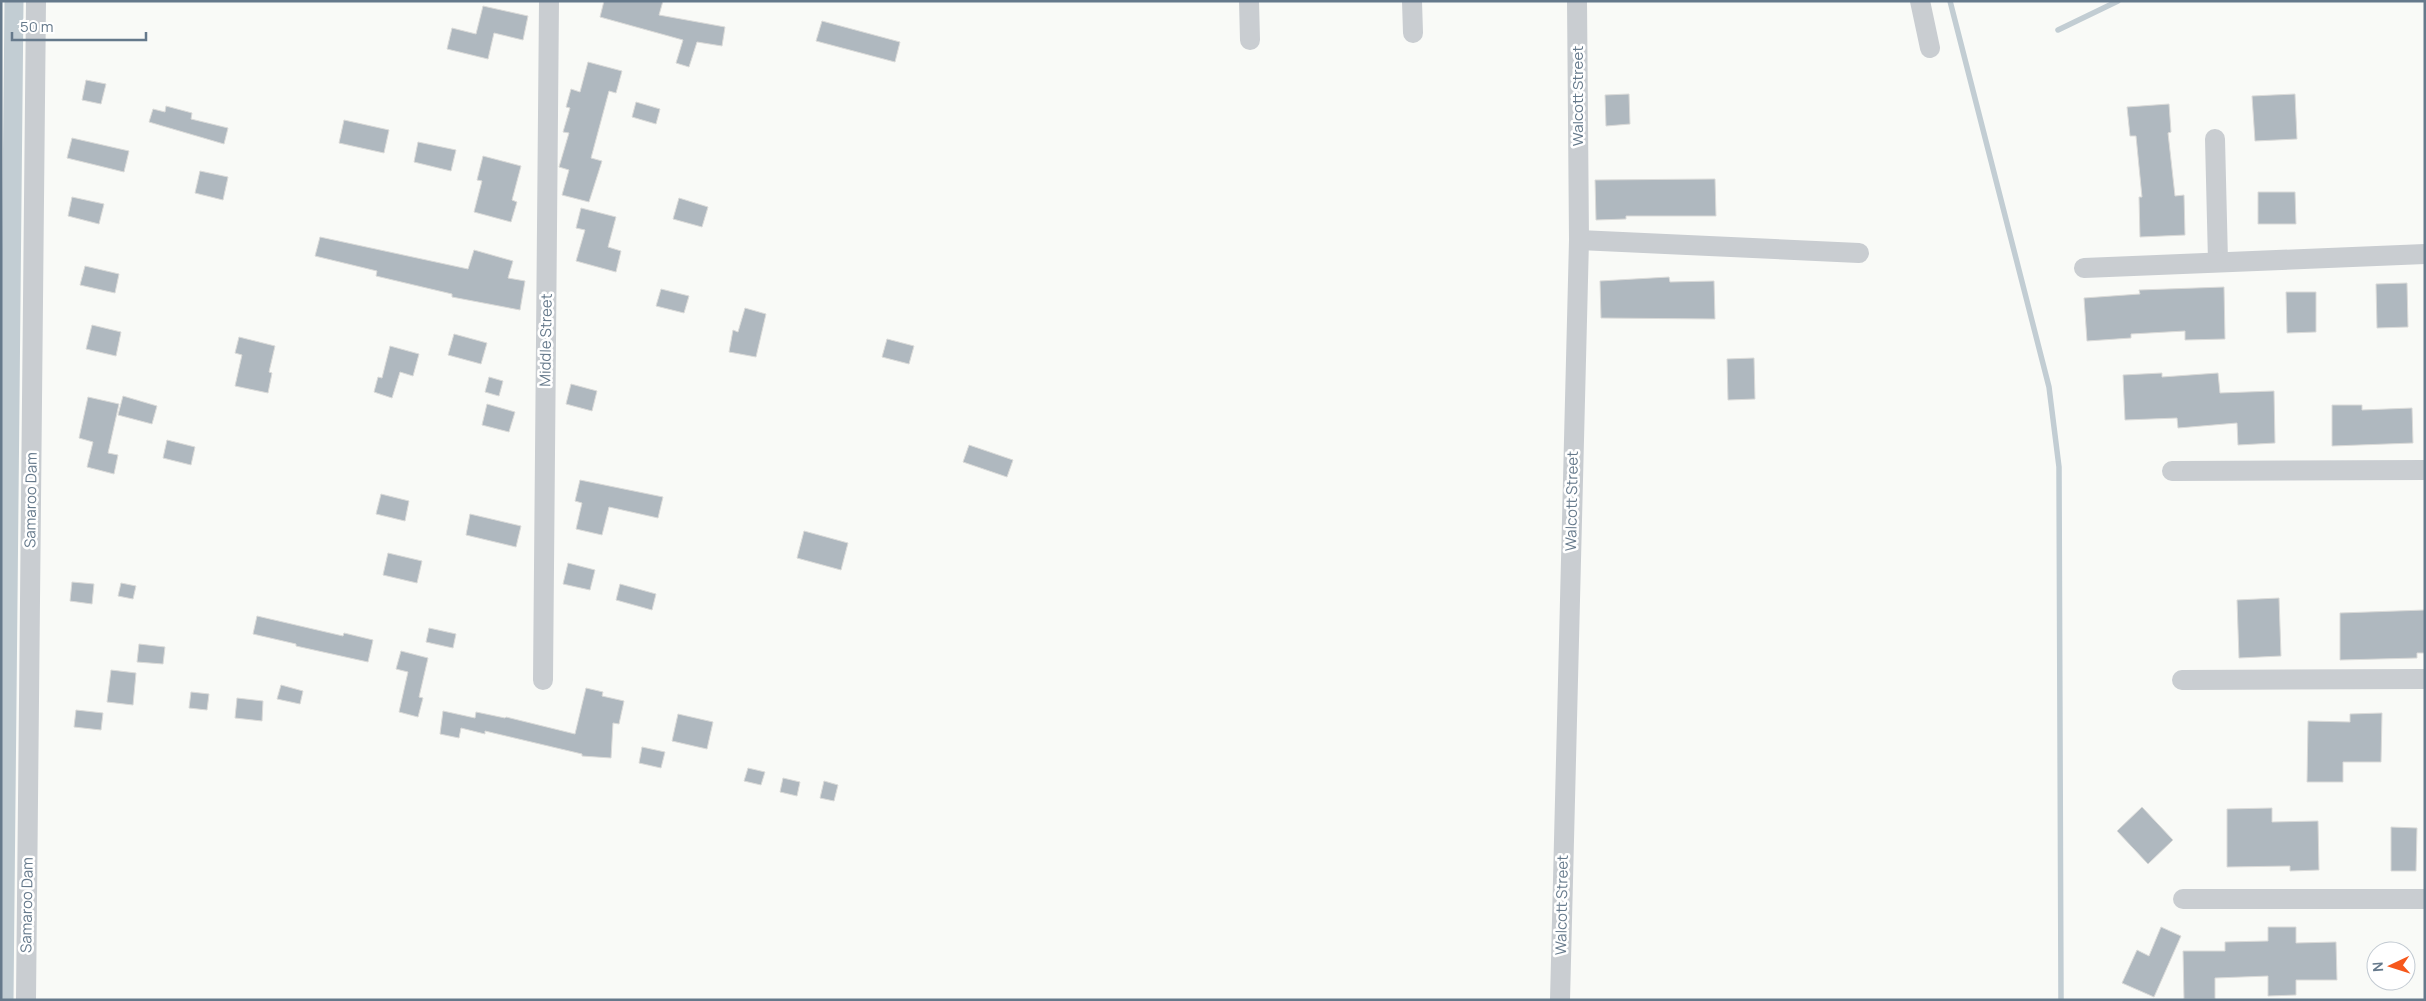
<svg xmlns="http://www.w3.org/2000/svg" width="2426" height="1001" viewBox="0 0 2426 1001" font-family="Manrope,sans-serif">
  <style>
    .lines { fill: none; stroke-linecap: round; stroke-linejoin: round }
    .stream { stroke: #c2cdd3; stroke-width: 5.5 }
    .canal { stroke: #c2cdd3; stroke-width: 19 }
    .building { fill: #afb8bf; stroke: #dbdbd9 }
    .minor { stroke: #c9cdd1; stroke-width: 20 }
    .labels { text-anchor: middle; stroke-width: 5; stroke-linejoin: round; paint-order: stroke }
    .street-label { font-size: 15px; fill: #65798b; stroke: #fff }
  </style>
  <rect width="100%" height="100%" fill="#f9faf7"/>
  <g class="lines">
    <!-- stream -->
    <g class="stream">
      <path d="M1950,1L2049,387L2059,467L2061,1000"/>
      <path d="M2058,30L2118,1"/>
    </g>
    <!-- canal -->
    <path class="canal" d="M4,1000L14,1"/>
  </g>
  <!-- building -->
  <g class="building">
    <path d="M604,1H663L659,15L725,27L722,46L697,42L689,67L676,63L683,40L600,17Z"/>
    <path d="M483,6L528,16L523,40L494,33L488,59L447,49L452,28L476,34Z"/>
    <path d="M822,21L900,42L895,62L816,41Z"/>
    <path d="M588,62L622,71L616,93L609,91L591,158L602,161L589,202L562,195L569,170L559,167L569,133L563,132L570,108L566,107L571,89L580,92Z"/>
    <path d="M86,80L106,84L101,104L82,100Z"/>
    <path d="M1629,94L1630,124L1606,126L1605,95Z"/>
    <path d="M2295,94L2297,139L2255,141L2252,96Z"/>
    <path d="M636,102L660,109L656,124L632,117Z"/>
    <path d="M2169,104L2171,132L2168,133L2175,196L2184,195L2185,235L2140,237L2139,197H2142L2136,136H2130L2127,107Z"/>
    <path d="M166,106L192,113L191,119L228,128L224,144L149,122L153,109L165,112Z"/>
    <path d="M344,120L389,130L384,153L339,143Z"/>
    <path d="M72,138L129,151L124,172L67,158Z"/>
    <path d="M418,142L456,150L451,171L414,162Z"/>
    <path d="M483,156L521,166L512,200L517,202L511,222L474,212L482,181L477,180Z"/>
    <path d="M200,171L228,177L223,200L195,193Z"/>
    <path d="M1715,179L1716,216H1626V219L1596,220L1595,180Z"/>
    <path d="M2258,192H2295L2296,224H2258Z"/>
    <path d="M72,197L104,204L99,224L68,216Z"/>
    <path d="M679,198L708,207L702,227L673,219Z"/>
    <path d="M581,208L616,217L608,247L621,251L616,272L576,261L585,230L576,228Z"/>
    <path d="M320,237L468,269L474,250L513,261L508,278L525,281L520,310L452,297V294L376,276L377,271L315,256Z"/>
    <path d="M85,266L119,274L115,293L80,285Z"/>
    <path d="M1669,277L1670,282L1714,281L1715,319L1601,318L1600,281Z"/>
    <path d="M2407,283L2408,327L2377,328L2376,284Z"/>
    <path d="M2224,287L2225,339L2185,340V331L2131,334V338L2087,341L2084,298L2140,294L2139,290Z"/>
    <path d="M661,289L689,296L684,313L656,306Z"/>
    <path d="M2286,292H2316V332L2287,333Z"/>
    <path d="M745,308L766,314L756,357L729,352L733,330L738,332Z"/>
    <path d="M92,325L121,332L116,356L86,349Z"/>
    <path d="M454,334L487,343L481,364L448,355Z"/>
    <path d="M239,337L275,346L269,372L272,373L268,393L235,386L242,355L235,353Z"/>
    <path d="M887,339L914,346L909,364L882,357Z"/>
    <path d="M390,346L419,354L413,376L400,372L392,398L374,392L378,377L382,378Z"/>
    <path d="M1754,358L1755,399L1728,400L1727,359Z"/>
    <path d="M2162,373V377L2218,373L2220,393L2274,391L2275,443L2238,445L2237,423L2178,428L2177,418L2125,420L2123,375Z"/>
    <path d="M489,377L503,381L499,396L485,392Z"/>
    <path d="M571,384L597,391L592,411L566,404Z"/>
    <path d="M123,396L157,406L152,424L118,415Z"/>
    <path d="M88,397L119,404L108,453L118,455L114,474L87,467L93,442L79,438Z"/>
    <path d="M487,404L515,412L509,432L482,425Z"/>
    <path d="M2332,405H2362V410L2412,408L2413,443L2332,446Z"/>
    <path d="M167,440L195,447L191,465L163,458Z"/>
    <path d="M969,445L1013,460L1007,477L963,462Z"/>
    <path d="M580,480L663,497L658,518L609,507L602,535L576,529L582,503L575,501Z"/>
    <path d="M381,494L409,501L405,521L376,514Z"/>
    <path d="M470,514L521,526L516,547L466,535Z"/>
    <path d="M804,531L848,543L841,570L797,558Z"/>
    <path d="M388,553L422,561L417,583L383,575Z"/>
    <path d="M568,563L595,570L590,590L563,584Z"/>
    <path d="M72,582L94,584L92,604L70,601Z"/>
    <path d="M121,583L136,586L133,599L118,596Z"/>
    <path d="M620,584L656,594L652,610L616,600Z"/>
    <path d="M2279,598L2281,656L2239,658L2237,600Z"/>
    <path d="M2425,610V653H2417V658L2340,660V613Z"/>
    <path d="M257,616L343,636L344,633L373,640L368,662L296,646V644L253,634Z"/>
    <path d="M429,628L456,634L453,648L426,642Z"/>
    <path d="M139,644L165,647L163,664L137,662Z"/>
    <path d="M401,651L428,658L419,697L423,698L418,717L399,712L408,672L396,669Z"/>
    <path d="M111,670L136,673L133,705L107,702Z"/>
    <path d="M281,685L303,691L300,704L277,699Z"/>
    <path d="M586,688L603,692L602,696L624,701L619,724L613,723L611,758L582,756V754L485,731V734L461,728L459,738L440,734L443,711L475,718L476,712L505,718L506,717L575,734Z"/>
    <path d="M191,692L209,694L207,710L189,708Z"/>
    <path d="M237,698L263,701L262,721L235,718Z"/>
    <path d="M76,710L103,713L101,730L74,727Z"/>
    <path d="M2382,713L2381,762H2343V782H2307L2308,721L2350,722V714Z"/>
    <path d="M678,714L713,722L707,749L672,741Z"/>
    <path d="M642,747L665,752L661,768L639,763Z"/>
    <path d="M748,768L765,772L761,785L744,781Z"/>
    <path d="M783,778L800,782L797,796L780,792Z"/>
    <path d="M824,781L838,785L834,801L820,798Z"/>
    <path d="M2142,807L2173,840L2148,864L2117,831Z"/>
    <path d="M2272,808V822L2318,821L2319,870L2290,871V866L2227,867V809Z"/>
    <path d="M2391,827L2417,828L2416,871H2391Z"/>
    <path d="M2161,927L2181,936L2154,997L2122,983L2137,950L2149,956Z"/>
    <path d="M2268,927H2296V943L2336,942L2337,980H2296V995L2268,996V976L2215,978V999H2184L2183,951H2225V942L2268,941Z"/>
  </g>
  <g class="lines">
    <!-- minor -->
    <g class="minor">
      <path d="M1249,1L1250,40"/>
      <path d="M1412,1L1413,33"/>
      <path d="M1920,1L1930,48"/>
      <path d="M2215,139L2218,261"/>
      <path d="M1579,240L1859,253"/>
      <path d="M2084,268L2425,254"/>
      <path d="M2172,471L2425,470"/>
      <path d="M543,680L549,1"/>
      <path d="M2182,680L2425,679"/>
      <path d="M2183,899H2425"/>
      <path d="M26,1000L36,1"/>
      <path d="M1560,1000L1579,240L1577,1"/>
    </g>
  </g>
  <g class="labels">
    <!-- street labels -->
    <g class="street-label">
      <text transform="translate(1578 96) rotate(-90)" y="5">Walcott Street</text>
      <text transform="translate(546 340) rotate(-89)" y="5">Middle Street</text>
      <text transform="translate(31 500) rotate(-89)" y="5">Samaroo Dam</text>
      <text transform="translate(1572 501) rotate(-89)" y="5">Walcott Street</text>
      <text transform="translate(27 905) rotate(-89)" y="5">Samaroo Dam</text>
      <text transform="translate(1562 905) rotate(-89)" y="5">Walcott Street</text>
    </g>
  </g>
  <!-- border -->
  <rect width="2426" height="1001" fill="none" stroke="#65798b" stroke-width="5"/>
  <!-- north arrow -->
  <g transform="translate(2391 966) rotate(266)"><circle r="24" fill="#ffffff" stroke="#c1c9d1"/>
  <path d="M0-4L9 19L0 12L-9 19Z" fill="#f6571b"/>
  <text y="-8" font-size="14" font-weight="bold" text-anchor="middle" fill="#65798b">N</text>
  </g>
  <!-- scale -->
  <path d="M12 32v8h134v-8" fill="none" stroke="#65798b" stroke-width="2.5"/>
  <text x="20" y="32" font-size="15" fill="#65798b" stroke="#ffffff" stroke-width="4" paint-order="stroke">50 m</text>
</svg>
